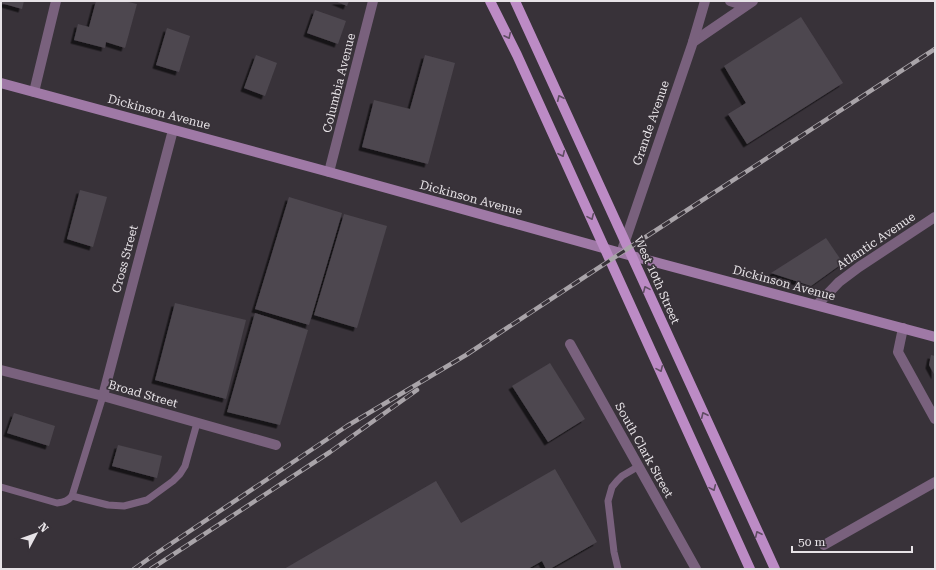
<svg xmlns="http://www.w3.org/2000/svg" width="936" height="570" viewBox="0 0 936 570" font-family="'Roboto Serif',serif">
  <style>
    .building { fill: #4d474f; filter: url(#shadow) }
    .lines { fill: none; stroke-linecap: round; stroke-linejoin: round }
    .lane { stroke: #79617d; stroke-width: 7 }
    .street { stroke: #79617d; stroke-width: 10 }
    .secondary { stroke: #9f79a6; stroke-width: 10 }
    .primary { stroke: #bc8bc5; stroke-width: 10 }
    .rail-casing { stroke: #a9a4a9; stroke-width: 4.5 }
    .rail { stroke: #383239; stroke-width: 3; stroke-dasharray: 9; stroke-linecap: butt }
    .oneway { stroke: #604d63 }
    .labels { text-anchor: middle; stroke-width: 3.5; stroke-linejoin: round; paint-order: stroke }
    .street-label { font-size: 12px; fill: #e7e3e7; stroke: #383239 }
  </style>
  <defs>
    <filter id="shadow"><feDropShadow dx="-3.5" dy="3.5" stdDeviation="0" flood-color="#0009"/></filter>
  </defs>
  <rect width="100%" height="100%" fill="#383239"/>
  <!-- building -->
  <g class="building">
    <path d="M1,1H24L22,9L1,3Z"/>
    <path d="M96,1H124L137,4L125,48L106,42L105,48L74,40L78,24L89,27Z"/>
    <path d="M335,1H349L347,6Z"/>
    <path d="M315,10L346,21L338,44L307,33Z"/>
    <path d="M801,17L843,83L747,144L728,114L746,103L724,66Z"/>
    <path d="M167,28L190,36L179,72L156,65Z"/>
    <path d="M256,55L277,63L265,96L244,88Z"/>
    <path d="M425,55L455,63L428,164L362,147L374,100L410,109Z"/>
    <path d="M80,190L107,197L93,247L67,239Z"/>
    <path d="M289,197L342,213L309,325L255,309Z"/>
    <path d="M344,214L387,226L357,328L314,315Z"/>
    <path d="M826,238L843,263L811,286L771,273Z"/>
    <path d="M175,303L246,320L226,399L155,380Z"/>
    <path d="M255,313L308,330L280,425L227,412Z"/>
    <path d="M931,355L935,356V376L929,365Z"/>
    <path d="M550,363L585,419L548,442L512,386Z"/>
    <path d="M14,413L55,426L49,446L7,433Z"/>
    <path d="M118,445L162,456L157,478L112,466Z"/>
    <path d="M555,469L597,542L550,569H546L542,561L528,569H284L436,481L461,523Z"/>
  </g>
  <g class="lines">
    <!-- lane -->
    <g class="lane">
      <path d="M1,487L57,503C64,502 68,501 72,496L103,396"/>
      <path d="M72,496L108,505L124,506L147,500L173,481L180,474L185,466L197,423"/>
      <path d="M618,569L614,552L608,501L612,487L617,481L622,476L639,466"/>
    </g>
    <!-- street -->
    <g class="street">
      <path d="M730,1L745,6"/>
      <path d="M693,42L753,1"/>
      <path d="M34,92L56,1"/>
      <path d="M329,172L373,1"/>
      <path d="M623,247L693,42L705,1"/>
      <path d="M817,305L839,282L859,267L935,217"/>
      <path d="M903,328L898,352L935,419"/>
      <path d="M570,344L696,569"/>
      <path d="M1,370L103,396L276,445"/>
      <path d="M103,396L173,130"/>
      <path d="M824,545L935,482"/>
    </g>
    <!-- secondary -->
    <path class="secondary" d="M1,83L329,172L621,253L935,337"/>
    <!-- primary -->
    <g class="primary">
      <path d="M490,1L517,55L750,569"/>
      <path d="M515,1L775,569"/>
    </g>
    <!-- rail casing -->
    <g class="rail-casing">
      <g id="rail">
        <path d="M134,569L154,555L347,426L466,355L621,253L935,49"/>
        <path d="M151,569L330,452L417,390"/>
      </g>
    </g>
    <!-- rail -->
    <use href="#rail" class="rail"/>
  </g>
  <!-- one-way arrows -->
  <defs><path id="oneway-chevron" d="M-2-3.5L2.5 0L-2 3.5" fill="none" stroke-width="1.6" stroke-linecap="round" stroke-linejoin="round"/></defs>
  <g class="oneway">
    <use href="#oneway-chevron" transform="translate(508 36) rotate(64)"/>
    <use href="#oneway-chevron" transform="translate(560 98) rotate(-115)"/>
    <use href="#oneway-chevron" transform="translate(562 154) rotate(65)"/>
    <use href="#oneway-chevron" transform="translate(591 217) rotate(66)"/>
    <use href="#oneway-chevron" transform="translate(646 289) rotate(-114)"/>
    <use href="#oneway-chevron" transform="translate(660 369) rotate(66)"/>
    <use href="#oneway-chevron" transform="translate(704 415) rotate(-115)"/>
    <use href="#oneway-chevron" transform="translate(713 488) rotate(66)"/>
    <use href="#oneway-chevron" transform="translate(758 534) rotate(-115)"/>
  </g>
  <g class="labels">
    <!-- street labels -->
    <g class="street-label">
      <text transform="translate(339 83) rotate(-76)" y="4">Columbia Avenue</text>
      <text transform="translate(159 112) rotate(15)" y="4">Dickinson Avenue</text>
      <text transform="translate(651 123) rotate(-71)" y="4">Grande Avenue</text>
      <text transform="translate(471 198) rotate(15)" y="4">Dickinson Avenue</text>
      <text transform="translate(876 241) rotate(-34)" y="4">Atlantic Avenue</text>
      <text transform="translate(125 259) rotate(-75)" y="4">Cross Street</text>
      <text transform="translate(657 280) rotate(66)" y="4">West 10th Street</text>
      <text transform="translate(784 283) rotate(15)" y="4">Dickinson Avenue</text>
      <text transform="translate(143 394) rotate(16)" y="4">Broad Street</text>
      <text transform="translate(644 450) rotate(61)" y="4">South Clark Street</text>
    </g>
  </g>
  <!-- border -->
  <rect width="936" height="570" fill="none" stroke="#e7e3e7" stroke-width="4"/>
  <!-- north arrow -->
  <g transform="translate(36 534) rotate(49)" stroke="#383239" stroke-width="3" paint-order="stroke">
  <path d="M0-3L7 15L0 10L-7 15Z" fill="#e7e3e7"/>
  <text y="-6" font-size="11" font-weight="bold" text-anchor="middle" fill="#e7e3e7">N</text>
  </g>
  <!-- scale -->
  <path d="M792 546v6h120v-6" fill="none" stroke="#e7e3e7" stroke-width="2"/>
  <text x="798" y="546" font-size="12" fill="#e7e3e7" stroke="#383239" stroke-width="3" paint-order="stroke">50 m</text>
</svg>
